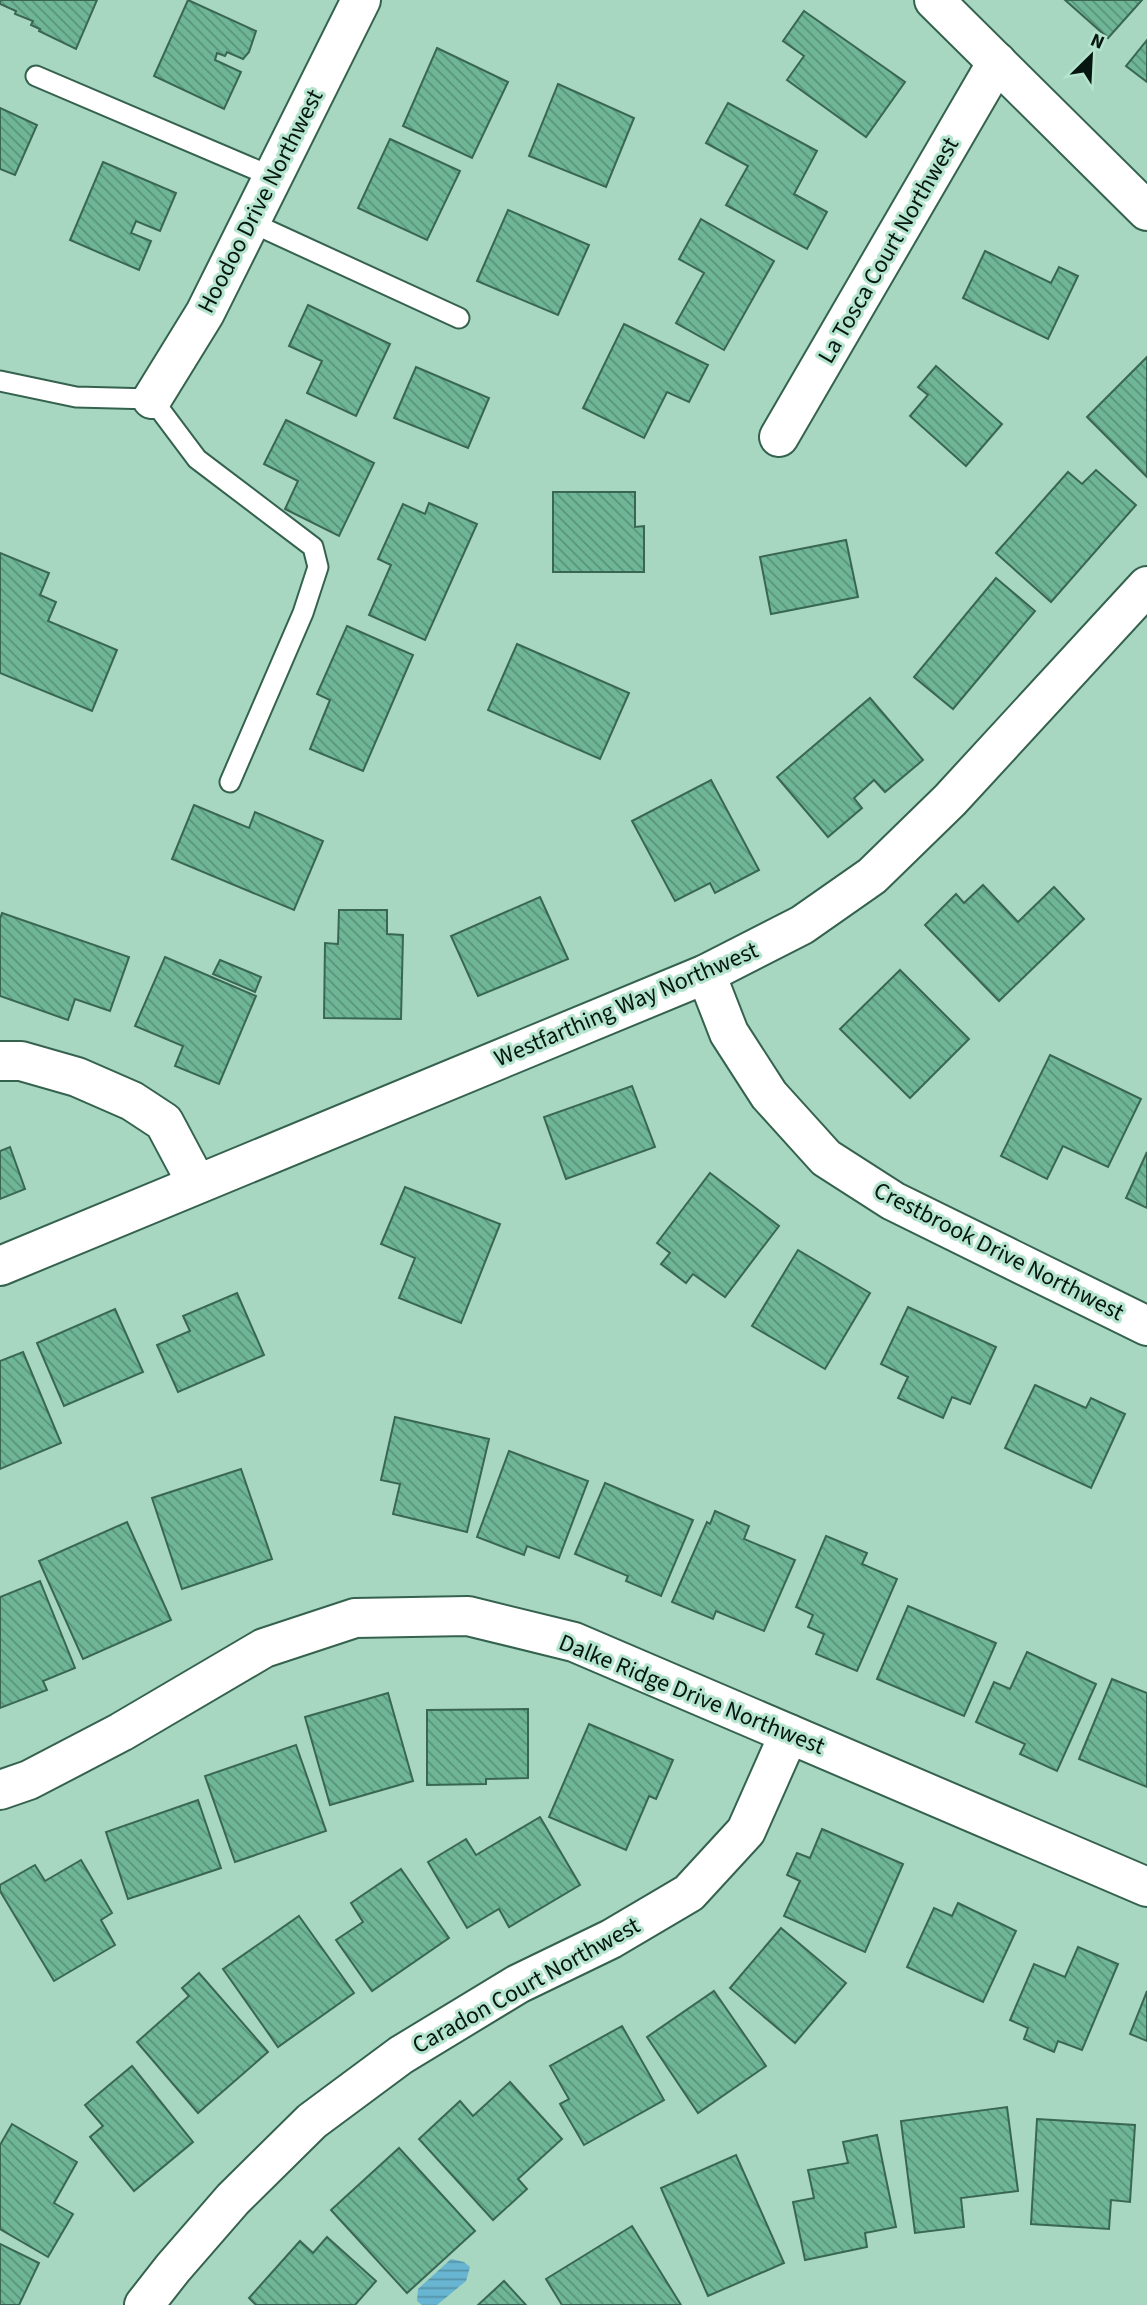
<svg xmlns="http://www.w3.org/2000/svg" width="1147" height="2305" viewBox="0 0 1147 2305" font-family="'Source Sans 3',sans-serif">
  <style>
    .water { fill: url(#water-rules) }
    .building { fill: url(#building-back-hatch); stroke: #3a6753; stroke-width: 2 }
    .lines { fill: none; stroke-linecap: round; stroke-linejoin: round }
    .lane-casing { stroke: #35624e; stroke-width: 23 }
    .street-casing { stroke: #35624e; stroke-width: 42 }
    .lane { stroke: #fff; stroke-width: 19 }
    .street { stroke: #fff; stroke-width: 38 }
    .labels { text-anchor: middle; stroke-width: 6; stroke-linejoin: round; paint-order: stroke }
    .street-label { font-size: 24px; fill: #051710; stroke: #b4e4cd }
  </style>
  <defs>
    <pattern id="water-rules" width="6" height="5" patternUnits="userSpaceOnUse" patternTransform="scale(1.75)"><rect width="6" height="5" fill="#68b5d1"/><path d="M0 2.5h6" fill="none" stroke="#5492a8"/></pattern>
    <pattern id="building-back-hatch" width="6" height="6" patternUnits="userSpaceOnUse" patternTransform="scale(1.75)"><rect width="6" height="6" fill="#6fb697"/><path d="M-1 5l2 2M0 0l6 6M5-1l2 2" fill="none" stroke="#59937a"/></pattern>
  </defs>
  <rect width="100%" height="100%" fill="#a7d7c0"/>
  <!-- water -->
  <path class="water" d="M451,2259L464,2262L470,2267L466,2281L437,2305H422L417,2301L418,2289Z"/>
  <!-- building -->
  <g class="building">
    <path d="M0,0H97L76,49L39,31L40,29L31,25L33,21L15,14L16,11L0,4Z"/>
    <path d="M188,0L256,31L249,52L243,59L227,52L225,56L217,53L215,60L241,72L224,109L154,76Z"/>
    <path d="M1065,0H1142L1108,38Z"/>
    <path d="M804,11L905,82L866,137L787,80L804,56L783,41Z"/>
    <path d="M1147,40V82L1126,66Z"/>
    <path d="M437,48L508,82L472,158L403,126Z"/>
    <path d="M558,84L634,118L606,187L529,156Z"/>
    <path d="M728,103L817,151L794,194L827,212L807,249L726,205L748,166L706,143Z"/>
    <path d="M0,108L37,125L15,175L0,169Z"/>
    <path d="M390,139L460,171L427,240L358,208Z"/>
    <path d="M103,162L176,193L160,231L136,221L131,233L151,241L139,270L70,240Z"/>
    <path d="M508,210L589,245L558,315L477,281Z"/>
    <path d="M701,219L774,261L724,350L676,323L704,273L679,259Z"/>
    <path d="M985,251L1051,283L1059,267L1078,276L1048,339L963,298Z"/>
    <path d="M308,305L390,344L356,416L307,393L322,361L289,346Z"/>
    <path d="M624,324L708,365L689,402L667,392L644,438L583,408Z"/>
    <path d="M1147,357V477L1087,417Z"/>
    <path d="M936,366L1002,424L966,466L910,416L928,395L918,387Z"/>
    <path d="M416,367L489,398L468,448L394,418Z"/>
    <path d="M286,420L374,463L339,536L285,509L298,481L264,464Z"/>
    <path d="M1096,470L1136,505L1051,602L996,553L1068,472L1082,484Z"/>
    <path d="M553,492H635V527L644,526V572H553Z"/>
    <path d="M429,503L477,524L425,640L369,615L391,565L378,559L403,504L425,514Z"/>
    <path d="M846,540L858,597L771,614L760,557Z"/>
    <path d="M0,553L49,573L40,595L56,602L48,621L117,650L92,711L0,673Z"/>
    <path d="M996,578L1035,611L953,709L914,677Z"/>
    <path d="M347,626L413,655L363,771L310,749L330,700L317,694Z"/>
    <path d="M517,644L629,693L600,759L488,710Z"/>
    <path d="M870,698L923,760L885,792L874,780L854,798L862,808L828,837L777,777Z"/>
    <path d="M711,780L759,870L715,893L710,883L675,901L632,821Z"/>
    <path d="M194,805L249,828L255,812L323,841L294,910L172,859Z"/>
    <path d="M983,885L1018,922L1054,887L1084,919L999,1001L925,925L956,894L964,903Z"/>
    <path d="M540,897L568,959L478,996L451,936Z"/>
    <path d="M339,910H387V934L403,935L401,1019L324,1018L325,943L338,944Z"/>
    <path d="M2,913L129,957L110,1011L75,999L68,1020L0,996V919Z"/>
    <path d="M165,957L256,996L219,1084L175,1066L183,1046L135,1026Z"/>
    <path d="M220,960L261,977L255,992L213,974Z"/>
    <path d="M900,970L969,1039L910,1098L840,1029Z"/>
    <path d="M1050,1055L1141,1099L1108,1167L1063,1146L1047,1179L1001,1156Z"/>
    <path d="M632,1086L655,1147L566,1179L544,1117Z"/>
    <path d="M10,1147L25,1189L0,1199V1151Z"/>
    <path d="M1147,1152V1208L1126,1198Z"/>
    <path d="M710,1173L779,1226L725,1297L693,1274L686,1283L661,1264L670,1253L657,1243Z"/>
    <path d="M405,1187L500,1224L461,1323L399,1298L415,1258L381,1244Z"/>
    <path d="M798,1250L870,1293L825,1369L752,1326Z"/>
    <path d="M237,1293L264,1355L178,1392L157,1345L190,1331L183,1316Z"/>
    <path d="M908,1307L996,1347L970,1404L952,1397L943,1418L898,1398L908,1377L881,1364Z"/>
    <path d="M115,1309L143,1372L64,1406L37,1343Z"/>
    <path d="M23,1352L61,1443L0,1469V1361Z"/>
    <path d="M1035,1385L1086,1408L1091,1398L1125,1414L1091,1488L1005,1448Z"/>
    <path d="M395,1417L489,1439L467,1532L393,1514L400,1484L381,1480Z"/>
    <path d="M509,1451L588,1481L559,1558L527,1546L524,1555L477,1537Z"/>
    <path d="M241,1469L272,1559L182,1589L152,1498Z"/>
    <path d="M605,1483L693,1520L661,1596L626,1581L628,1576L575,1554Z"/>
    <path d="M715,1511L749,1526L744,1539L795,1560L764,1631L716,1611L713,1619L672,1602L707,1522L710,1524Z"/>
    <path d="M127,1522L171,1620L83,1659L39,1561Z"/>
    <path d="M826,1536L867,1553L862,1564L897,1579L857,1671L816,1654L824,1634L808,1627L813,1615L796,1607Z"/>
    <path d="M40,1581L75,1668L43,1681L47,1690L0,1708V1597Z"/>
    <path d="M908,1606L996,1643L964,1716L877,1679Z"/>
    <path d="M1027,1652L1096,1684L1057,1771L1020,1754L1025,1744L976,1722L994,1682L1010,1689Z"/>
    <path d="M1112,1679L1147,1693V1787L1079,1759Z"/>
    <path d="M388,1693L413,1781L330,1805L305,1717Z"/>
    <path d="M528,1709V1778L486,1779V1784L427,1785V1710Z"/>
    <path d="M589,1724L673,1760L656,1799L649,1796L626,1850L549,1817Z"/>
    <path d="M296,1745L326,1831L235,1862L205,1776Z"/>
    <path d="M198,1800L221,1868L128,1899L106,1832Z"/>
    <path d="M540,1817L580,1885L509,1927L499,1909L467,1928L428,1862L466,1839L476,1855Z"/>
    <path d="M822,1829L903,1864L865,1952L784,1916L800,1881L787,1875L797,1853L810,1858Z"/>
    <path d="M81,1860L112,1913L101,1920L115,1945L54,1981L0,1891V1885L35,1865L45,1881Z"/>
    <path d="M401,1869L449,1938L372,1991L336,1940L363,1922L351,1903Z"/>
    <path d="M958,1903L1016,1931L983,2002L907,1967L934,1908L952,1916Z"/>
    <path d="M299,1916L354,1993L278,2047L223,1969Z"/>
    <path d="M781,1928L846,1983L795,2043L730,1988Z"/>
    <path d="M1078,1947L1118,1964L1082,2050L1058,2041L1054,2052L1024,2039L1028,2028L1010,2020L1034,1964L1065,1977Z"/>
    <path d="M199,1973L268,2052L198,2113L137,2042L189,1996L182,1988Z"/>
    <path d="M714,1991L766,2066L698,2113L647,2037Z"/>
    <path d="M1147,1991V2041L1130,2034Z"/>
    <path d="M622,2026L664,2100L584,2145L560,2104L569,2099L550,2066Z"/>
    <path d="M132,2066L193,2142L134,2191L90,2137L103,2126L85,2105Z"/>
    <path d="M510,2082L562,2139L518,2179L527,2189L493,2220L419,2139L460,2101L473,2116Z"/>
    <path d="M1007,2107L1018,2191L961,2198L964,2227L915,2233L901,2121Z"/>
    <path d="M1037,2119L1135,2125L1130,2202L1111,2200L1109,2229L1031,2224Z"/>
    <path d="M12,2124L77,2162L54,2203L73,2214L48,2257L0,2229V2145Z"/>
    <path d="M877,2135L896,2227L865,2233L867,2247L805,2260L793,2202L814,2198L808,2170L848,2163L843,2142Z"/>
    <path d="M399,2148L475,2231L407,2293L331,2210Z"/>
    <path d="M736,2155L784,2263L708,2296L661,2188Z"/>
    <path d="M632,2226L681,2305H562L546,2279Z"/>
    <path d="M327,2237L376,2281L355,2305H256L249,2298L300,2241L313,2253Z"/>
    <path d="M0,2244L39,2263L19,2305H0Z"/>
    <path d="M504,2281L526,2305H478Z"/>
  </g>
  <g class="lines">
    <!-- lane casing -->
    <g class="lane-casing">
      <g id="lane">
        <path d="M36,76L273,177"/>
        <path d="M250,222L459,318"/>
        <path d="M0,381L76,397L152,399L197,459L313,547L318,567L303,613L230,782"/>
      </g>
    </g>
    <!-- street casing -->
    <g class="street-casing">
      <g id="street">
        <path d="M934,0L1147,211"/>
        <path d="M152,399L205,313L361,0"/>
        <path d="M779,437L997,62"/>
        <path d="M706,974L729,1033L769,1095L826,1158L893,1201L1147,1326"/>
        <path d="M0,1061H21L77,1077L132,1101L164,1122L197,1184"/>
        <path d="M0,1266L706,974L802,925L872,876L950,800L1147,586"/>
        <path d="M0,1790L29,1780L121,1732L264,1648L355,1618L468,1616L574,1642L1147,1887"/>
        <path d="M144,2305L173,2268L233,2199L312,2121L401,2055L518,1984L611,1939L689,1893L746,1831L789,1734"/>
      </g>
    </g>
    <!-- lane -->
    <use href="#lane" class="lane"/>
    <!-- street -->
    <use href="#street" class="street"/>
  </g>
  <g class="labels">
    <!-- street labels -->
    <g class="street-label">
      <text transform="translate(260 201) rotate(-63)" y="8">Hoodoo Drive Northwest</text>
      <text transform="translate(888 250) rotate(-60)" y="8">La Tosca Court Northwest</text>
      <text transform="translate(626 1004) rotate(-23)" y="8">Westfarthing Way Northwest</text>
      <text transform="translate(999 1251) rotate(27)" y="8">Crestbrook Drive Northwest</text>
      <text transform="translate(692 1694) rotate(22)" y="8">Dalke Ridge Drive Northwest</text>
      <text transform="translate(526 1985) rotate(-29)" y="8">Caradon Court Northwest</text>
    </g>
  </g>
  <!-- north arrow -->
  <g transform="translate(1091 56) rotate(24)" stroke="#b4e4cd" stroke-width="5" paint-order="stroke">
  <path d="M0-5L12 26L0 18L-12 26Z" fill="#051710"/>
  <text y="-10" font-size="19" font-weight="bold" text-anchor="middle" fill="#051710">N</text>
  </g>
</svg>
